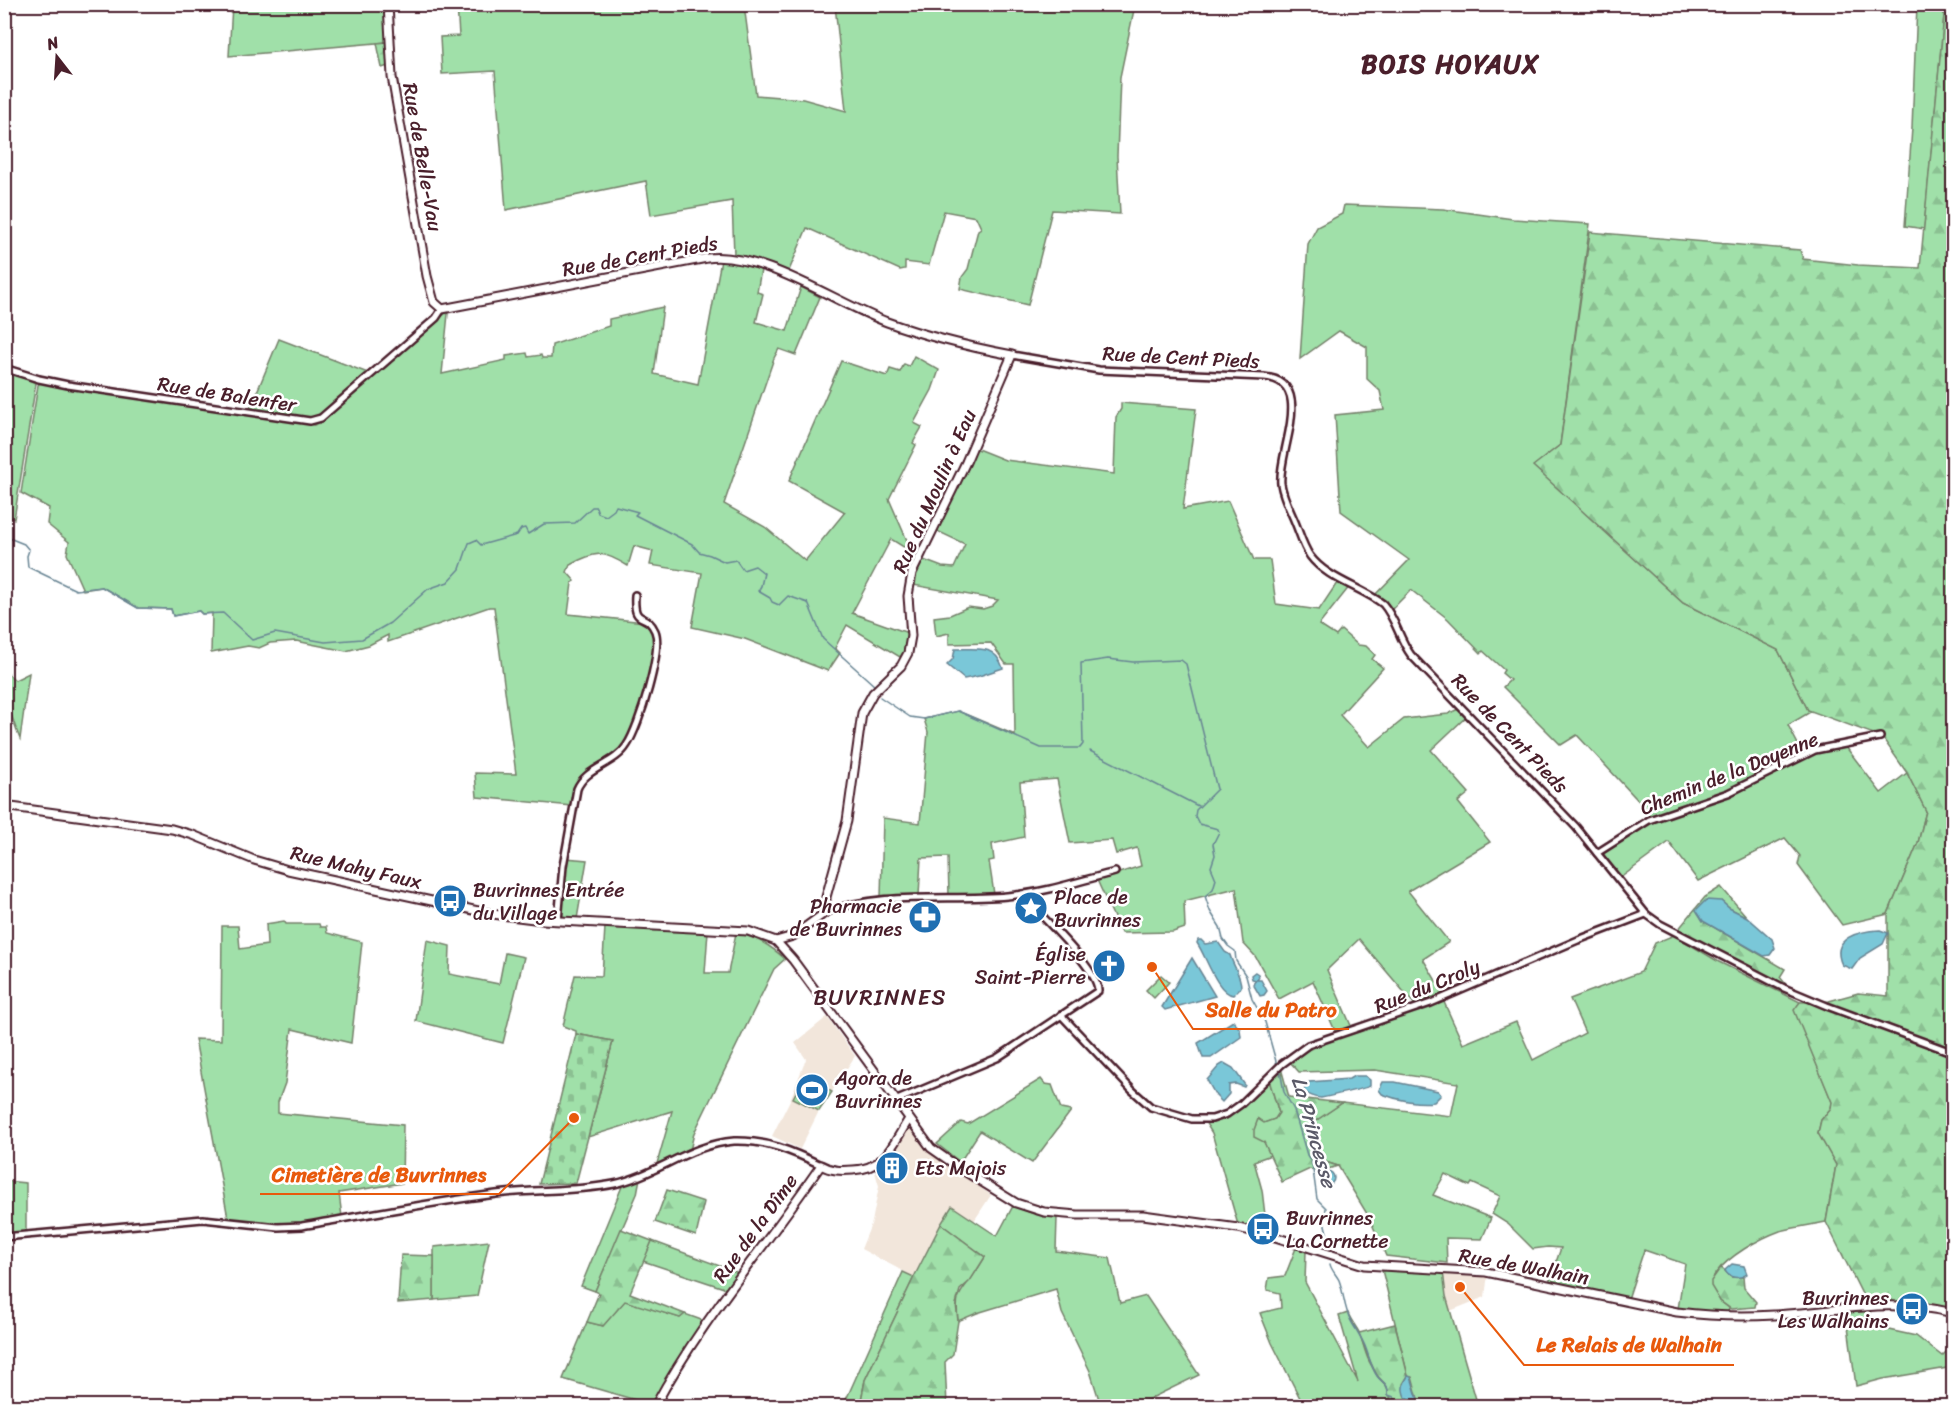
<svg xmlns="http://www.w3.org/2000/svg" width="1958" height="1411" viewBox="0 0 1958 1411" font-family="Sriracha,sans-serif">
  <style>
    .built { fill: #f2e6db }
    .grass { fill: #a0e0a9; stroke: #75806a; stroke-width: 1.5 }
    .forest { fill: url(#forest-firs); stroke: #75806a; stroke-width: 1.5 }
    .cemetery { fill: url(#cemetery-stones); stroke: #75806a; stroke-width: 1.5 }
    .park { fill: url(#park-crowns); stroke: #75806a; stroke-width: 1.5 }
    .water { fill: #7ac7d8; stroke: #678493; stroke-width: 1.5 }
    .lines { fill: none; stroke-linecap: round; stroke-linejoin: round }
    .stream { stroke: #678493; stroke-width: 1.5 }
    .street-casing { stroke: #4a1f2b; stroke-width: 10 }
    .secondary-casing { stroke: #4a1f2b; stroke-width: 11 }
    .street { stroke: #fff; stroke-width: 5 }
    .secondary { stroke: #fff; stroke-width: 7 }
    .labels { text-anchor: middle; stroke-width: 5; stroke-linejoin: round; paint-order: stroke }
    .street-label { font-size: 20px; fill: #4a1f2b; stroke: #fff }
    .poi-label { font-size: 20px; fill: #4a1f2b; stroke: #fff; text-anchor: start }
    .water-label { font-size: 21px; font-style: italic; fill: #5b5a68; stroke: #fff }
    .quarter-label { font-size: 22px; letter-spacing: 1.5px; fill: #4a1f2b; stroke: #fff }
    .district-label { font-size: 26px; font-weight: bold; letter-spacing: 1.5px; fill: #4a1f2b; stroke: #fff }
    .leader { fill: none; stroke: #e8590c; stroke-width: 2 }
    .callout-dot { fill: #e8590c; stroke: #fff; stroke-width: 2 }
    .callout-label { font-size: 21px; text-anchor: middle; font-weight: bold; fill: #e8590c; stroke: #fff; stroke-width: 5; stroke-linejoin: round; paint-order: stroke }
  </style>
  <defs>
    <pattern id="forest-firs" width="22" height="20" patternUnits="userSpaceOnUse" patternTransform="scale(1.5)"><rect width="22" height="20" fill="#a0e0a9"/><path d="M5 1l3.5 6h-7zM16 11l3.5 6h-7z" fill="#8bc092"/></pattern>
    <pattern id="cemetery-stones" width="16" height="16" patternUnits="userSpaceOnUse" patternTransform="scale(1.5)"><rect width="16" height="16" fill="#a0e0a9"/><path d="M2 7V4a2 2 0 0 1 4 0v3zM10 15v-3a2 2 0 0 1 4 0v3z" fill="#8bc092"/></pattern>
    <pattern id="park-crowns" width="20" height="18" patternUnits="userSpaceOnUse" patternTransform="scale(1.5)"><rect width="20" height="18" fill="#a0e0a9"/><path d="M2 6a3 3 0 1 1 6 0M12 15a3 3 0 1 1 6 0" fill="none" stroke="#8bc092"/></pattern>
  </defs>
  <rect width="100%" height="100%" fill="#fff"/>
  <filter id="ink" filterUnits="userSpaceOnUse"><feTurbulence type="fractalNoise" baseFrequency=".0167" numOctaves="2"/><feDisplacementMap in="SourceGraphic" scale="12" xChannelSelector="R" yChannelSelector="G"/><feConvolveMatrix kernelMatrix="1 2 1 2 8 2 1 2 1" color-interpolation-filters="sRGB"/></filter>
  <g filter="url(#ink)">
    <!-- built -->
    <g class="built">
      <path d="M827,1017L855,1056L818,1113L800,1149L772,1136L790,1100L806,1059L795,1043Z"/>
      <path d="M909,1123L928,1150L991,1195L974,1221L952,1206L914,1277L861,1249L872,1222L879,1186L875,1172Z"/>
      <path d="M1443,1271L1488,1274L1485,1297L1450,1311L1444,1284Z"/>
    </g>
    <!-- grass -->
    <g class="grass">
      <path d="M232,5H386L387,42L229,56Z"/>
      <path d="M457,5H744L756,95L803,99L846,111L835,5H1135L1120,77L1117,156L1120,214L1052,210L1028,305L960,289L962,277L968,269L978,230L981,228L976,217L944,211L929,265L905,262V269L900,270L807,228L788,273L734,255L732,201L651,215L646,181L506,210L495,71L442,74L440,37L459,36Z"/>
      <path d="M1917,5H1945L1924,229L1905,226L1912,128Z"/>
      <path d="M1344,205L1443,209L1513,219L1590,224L1560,445L1534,466L1683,603L1778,650L1808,710L1812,711L1788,725L1803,754L1742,786L1650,818L1647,810L1577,735L1561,745L1503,687L1510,680L1502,673L1504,670L1483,651L1481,653L1448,619L1411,590L1391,610L1385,600L1376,594L1409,560L1341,511L1335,415L1384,410L1380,391L1367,379V347L1339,331L1300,359L1308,244L1317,227L1342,214Z"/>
      <path d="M721,260L743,264L761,270L757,292L763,294L756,322L787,331L801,287L820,297L796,355L779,349L774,358L724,504L765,527L805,561L845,512L789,481L841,361L887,376L890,369L900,372L904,364L909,366L914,356L939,370L932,390L914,423L922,427L913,443L916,445L889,499L909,545L910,551L891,539L852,613L908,633L906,648L900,657L847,625L835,648L840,653L828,671L745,639L692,627L702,573L650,565L653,551L634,546L628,566C602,551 597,550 570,565L567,572L575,581L572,583L568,614L645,622C651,627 654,634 655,642C658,659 635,732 624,747C613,761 588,766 580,780C575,787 574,798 572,806L477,797L475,773L516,774L494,607H489L388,642V635L369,645L346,651L296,641L270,643L259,648L248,646L211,653L212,613L202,614L199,611L173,616L171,609L138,608L102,587L83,590L67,554L69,542L47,524L49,508L21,493L38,385L41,382L314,425L319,423L368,377L446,313L448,314L442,374L506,360V356L527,353L528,357L541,355L542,358H551L552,345L609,326V319L663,307L654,374L698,384Z"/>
      <path d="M279,339L368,373C350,389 331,412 307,419L249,411Z"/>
      <path d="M4,370L36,383L14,519L9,517C5,522 4,530 7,536H4Z"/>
      <path d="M1121,403L1196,409L1183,509L1228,501L1254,560H1270L1276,604L1319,610L1339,580L1350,586L1319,625L1336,636L1341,630L1358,645L1366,646L1375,655L1372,659L1383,668L1340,715L1369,747L1404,719L1448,714L1460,708L1467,716L1431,750L1469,793L1458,802L1490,842L1408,891L1449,942L1423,959L1444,994L1416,1006L1359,939L1327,970L1352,1028L1336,1033L1313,981L1279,999L1255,956L1243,943L1236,888L1184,901L1185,928L1173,932L1121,933L1097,880L1141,866L1137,848L1116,854L1112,840L1070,843L1057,779L1020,782L1024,837L992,844L994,860L989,861L994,894L949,896L948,857L921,858L919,896L881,898L883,818L920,823L928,732L924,719L958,711L1015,735L1014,664H1006L991,643L949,644V633L936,636L934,617L950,615L968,607L983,609L992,606L998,600L913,585L915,574L921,559L942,567L954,568L965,544L935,530L975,448L1005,460L1114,474L1116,417L1121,409Z"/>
      <path d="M7,673L15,680L29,673L20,739C11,717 5,698 7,673Z"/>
      <path d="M1846,747L1881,793L1907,773L1926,811L1918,843L1888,914L1842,925L1798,865L1800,856L1785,838L1698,881L1669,842L1620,878L1602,855V853L1647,822L1693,806L1811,753Z"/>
      <path d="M566,858L587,860L577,919H563L560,915Z"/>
      <path d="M284,921L286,924H319L320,927H326L327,933L362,942L351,1043L292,1029L285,1083L278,1102V1113L403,1125L402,1183L339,1193L342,1217L279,1225L228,1218L195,1039L221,1040L222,926H238L240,949L267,945L266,924Z"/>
      <path d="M605,927L708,931L705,973H728L736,933C756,937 770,945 785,959L774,969L694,1133L690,1151L656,1167L672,1111L588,1137L613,1041L576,1034V1031L563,1026L575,975L602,976Z"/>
      <path d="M1674,935L1719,962L1800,1002L1795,1010L1832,1102L1831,1108L1821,1120L1818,1133L1836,1165L1826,1222C1811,1225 1795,1227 1780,1231C1758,1239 1729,1256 1715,1274L1720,1301L1729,1308L1728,1314L1678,1309L1685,1264L1644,1250L1628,1299L1549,1282L1561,1248L1548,1247L1533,1249L1508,1224L1492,1214L1500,1196L1472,1183L1470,1186L1445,1174L1433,1195L1491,1218L1482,1239L1446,1238L1447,1263L1386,1256L1369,1217L1338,1166L1322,1161L1313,1156L1308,1126L1342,1103L1451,1116L1458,1083L1375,1070L1299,1072L1289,1061L1308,1048L1443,1000L1463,1044L1516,1022L1533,1060L1585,1033L1570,999L1641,972L1655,943Z"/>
      <path d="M427,940L450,946L449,974L499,984L505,953L524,957L503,1043L416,1021Z"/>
      <path d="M1161,975L1169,982L1154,998L1146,990Z"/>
      <path d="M1041,1079L1045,1084L1052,1085L1061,1109L1071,1111L1032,1163L980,1131L960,1162L937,1144L961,1122L968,1124Z"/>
      <path d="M1269,1080L1279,1113L1275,1119L1264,1123L1258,1119L1264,1142L1271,1155L1254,1161L1262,1190L1267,1232L1238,1225L1212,1133L1205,1122L1231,1114L1240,1108Z"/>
      <path d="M640,1178L637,1194L595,1291L581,1286L623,1184Z"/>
      <path d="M5,1181L26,1183V1233L5,1235Z"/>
      <path d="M952,1206L997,1236L1013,1206L1034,1214L1057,1218L1056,1251L1110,1258L1120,1303L1146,1296L1199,1375L1135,1406H1101L1090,1371L1062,1313L1056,1289L977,1313L958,1321C956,1299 956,1298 969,1281C975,1274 980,1265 985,1257L941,1224Z"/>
      <path d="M489,1241L477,1296L434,1300V1247Z"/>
      <path d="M652,1241L739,1273L727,1289L643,1261Z"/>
      <path d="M1296,1248L1306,1251L1305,1282L1358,1382L1339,1316L1348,1313C1351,1321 1356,1326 1360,1334C1363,1343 1365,1353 1369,1361C1372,1366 1375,1374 1379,1378C1386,1386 1388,1385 1391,1397L1384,1406H1304L1272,1343L1260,1313L1281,1308L1280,1293L1267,1290L1269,1278L1285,1276Z"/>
      <path d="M1382,1270L1443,1271L1446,1296L1478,1406H1420L1412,1377L1408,1376Z"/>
      <path d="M903,1272L914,1277L865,1380L860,1406H846L845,1402Z"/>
      <path d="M625,1300L680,1318L685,1314L704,1321L653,1405L563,1379L587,1322L603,1326Z"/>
      <path d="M1868,1308L1875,1327L1916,1336L1942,1356L1947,1351L1953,1356V1367L1883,1379L1856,1386L1846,1311Z"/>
    </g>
    <!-- forest -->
    <g class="forest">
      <path d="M1945,5H1953V1310L1928,1304L1866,1302L1826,1222L1836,1165L1818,1133L1821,1120L1831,1108L1832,1102L1794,1010L1800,1002L1829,1001L1858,993L1888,996V914L1918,843L1926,811L1907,773L1882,737L1808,710L1778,650L1683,603L1533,466L1560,445L1590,232L1800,250L1803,259L1858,265L1920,268Z"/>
      <path d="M387,42L388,66L382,68L377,43Z"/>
      <path d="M1721,887L1747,917L1729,908L1721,901L1697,910L1703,921L1785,969L1780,977L1788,987L1677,931L1705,897Z"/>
      <path d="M1281,1068L1289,1097L1342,1103L1308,1126L1313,1156L1322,1161L1338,1166L1318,1172L1310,1169L1282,1182L1264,1142L1254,1137V1130L1258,1119L1264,1123L1275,1119L1279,1113L1269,1080Z"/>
      <path d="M667,1190L704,1202L696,1236L655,1222Z"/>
      <path d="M941,1224L985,1257L970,1281L960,1290L956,1304L958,1321L953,1354L945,1362L947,1406H860L865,1380L914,1277Z"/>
      <path d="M621,1229L652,1241L630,1293L685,1314L680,1318L625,1301L603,1326L587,1322L599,1293L595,1291Z"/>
      <path d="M401,1255L434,1256V1300L398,1303Z"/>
      <path d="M1721,1267L1731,1277H1743L1744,1288L1756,1302L1755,1307L1731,1309L1720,1301L1711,1286V1281Z"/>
      <path d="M1395,1324L1408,1376L1403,1384L1411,1406H1384L1391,1397L1388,1395C1389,1383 1382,1383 1377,1375C1369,1361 1365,1348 1359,1333Z"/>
    </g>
    <!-- cemetery -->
    <path class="cemetery" d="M576,1034L613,1041L576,1183L539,1184Z"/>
    <!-- park -->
    <path class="park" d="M804,1077L832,1092L819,1111L793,1098Z"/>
    <!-- water -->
    <g class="water">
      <path d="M955,649C977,649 995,644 1003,668L979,676L964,679L947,665L953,659Z"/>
      <path d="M1706,900L1721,901L1729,908L1747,917L1772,939L1775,948L1770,955L1764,956L1703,921L1696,910Z"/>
      <path d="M1880,930L1888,933L1883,944L1860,958L1852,969L1842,965C1829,937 1860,931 1880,930Z"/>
      <path d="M1198,940H1201L1205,944L1218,942L1225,952L1230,955C1233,966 1241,975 1241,987L1233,995C1217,993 1206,956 1197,943Z"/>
      <path d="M1192,958L1215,996L1165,1010L1162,1007Z"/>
      <path d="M1255,972L1258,974L1259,977L1257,980H1261L1267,991L1264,995L1260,996L1253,984L1256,980L1252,979L1251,975Z"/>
      <path d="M1233,1021L1240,1029L1241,1037L1211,1058H1203L1198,1043Z"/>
      <path d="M1224,1063L1233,1068L1245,1085L1244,1087L1236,1084L1229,1085V1094L1222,1102L1216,1096L1207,1080L1219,1066Z"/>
      <path d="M1354,1076H1365L1370,1080V1086C1367,1088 1326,1097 1321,1098C1315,1098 1307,1094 1303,1091L1309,1082L1349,1079Z"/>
      <path d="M1383,1082H1395L1438,1091L1441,1095L1434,1102C1418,1104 1397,1100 1382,1094L1379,1090Z"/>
      <circle cx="1327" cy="1178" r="7"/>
      <path d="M1732,1264L1744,1266L1747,1274C1740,1279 1728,1279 1725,1270Z"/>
      <path d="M1408,1376L1411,1377L1420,1406H1411L1409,1399L1405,1397C1401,1388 1403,1384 1408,1376Z"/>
    </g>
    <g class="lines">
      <!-- stream -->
      <g class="stream">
        <path d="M4,536L24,544L29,550L27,556L28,567L76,590L102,587L138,608L171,609L173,616L199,611L202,614L223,613L252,640L275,633L325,642L362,639L390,623L428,589L448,582L460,569L469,543L476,540L481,545L517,535L521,529L525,528L528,534L544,524L575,523L592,507H596L598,513L606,516L614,510L616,506L638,512L635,515L692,544L699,552L710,555L725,562L736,560L743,570L755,566L764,573L761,586L758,591L770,598L772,602L779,605L788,596L808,603L823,639L875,686"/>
        <path d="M880,697L910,717L924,719L958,711L1041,748H1080L1083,744L1081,663L1108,659L1133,662L1181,660L1186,664L1217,789L1196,810L1195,816L1199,824L1218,829L1219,832L1213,844L1215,855L1211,867L1216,879L1213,889L1205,896L1210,911L1220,927L1223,939L1228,946L1235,951L1236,961L1246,976L1252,999L1265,1022L1277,1065"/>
        <path d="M1090,751L1198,806"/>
        <path d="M1280,1070L1284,1092L1294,1110L1307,1155L1312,1163L1317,1199L1326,1208L1324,1221L1328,1237"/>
        <path d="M1330,1264C1331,1270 1336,1274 1339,1280C1344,1293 1344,1309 1351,1321C1356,1330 1361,1337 1365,1346C1369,1356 1371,1367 1377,1376C1383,1384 1389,1383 1388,1395L1394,1397L1399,1406"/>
      </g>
      <!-- street casing -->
      <g class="street-casing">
        <g id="street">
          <path d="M1012,355L1099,370L1264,377C1317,381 1277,453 1281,484C1283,497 1290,510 1295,522C1300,534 1303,546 1310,556C1327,579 1361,587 1383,604C1396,619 1399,639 1411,655L1576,827L1646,914L1660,924L1784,988L1827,1006L1954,1053"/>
          <path d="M4,368L39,379L68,385L310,421L321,418L436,318L442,309"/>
          <path d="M1597,853L1649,820L1728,793L1815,750L1880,737"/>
          <path d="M826,912C883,891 948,901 1007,896C1043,893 1080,881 1115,872"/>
          <path d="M558,921L563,866L577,789C586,767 615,765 627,745C639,727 663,650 655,631C646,610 633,628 635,595"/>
          <path d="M1061,1015L1132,1090L1151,1107L1192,1119H1212L1227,1114L1241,1104L1282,1064L1308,1045L1431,1003L1578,940L1646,914"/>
          <path d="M897,1100L997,1058L1098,991C1099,969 1037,913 1022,894"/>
          <path d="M4,1237L203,1219L278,1227L302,1226C366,1215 431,1202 496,1194C535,1189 575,1192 614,1184C656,1175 691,1144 734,1141C766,1140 792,1151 821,1165"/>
        </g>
      </g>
      <!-- secondary casing -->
      <g class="secondary-casing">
        <g id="secondary">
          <path d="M388,4L392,77L427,276L434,302L442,309L707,258C762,251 836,303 887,322C928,337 970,347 1012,355L966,462L912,573L908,596L911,636L908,653L901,666L873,693L862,713L847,821L826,897V912L793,936L776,941"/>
          <path d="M4,806L172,829L193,835L254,860L288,870L492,914L542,920L748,931L776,941L793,960L931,1148L961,1169L1016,1203L1044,1212L1077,1215H1143L1238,1228L1272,1236L1364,1265L1486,1272L1677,1312C1710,1316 1742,1317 1774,1315C1839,1312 1887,1297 1954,1313"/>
          <path d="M655,1406C701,1320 766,1246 821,1165C831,1171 841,1171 853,1170C886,1169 893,1143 909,1119"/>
        </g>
      </g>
      <!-- street -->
      <use href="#street" class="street"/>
      <!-- secondary -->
      <use href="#secondary" class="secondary"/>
    </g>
  </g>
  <!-- icons -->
  <defs>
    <g id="bus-disc" transform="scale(1.725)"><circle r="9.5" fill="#1f6fb2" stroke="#fff"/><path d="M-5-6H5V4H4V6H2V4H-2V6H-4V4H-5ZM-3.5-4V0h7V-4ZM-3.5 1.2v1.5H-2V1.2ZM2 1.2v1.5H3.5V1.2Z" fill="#fff"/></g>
    <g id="sight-disc" transform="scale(1.725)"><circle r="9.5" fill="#1f6fb2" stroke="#fff"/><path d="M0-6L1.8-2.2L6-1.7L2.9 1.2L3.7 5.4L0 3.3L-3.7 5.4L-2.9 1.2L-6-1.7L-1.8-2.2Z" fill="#fff"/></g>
    <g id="pharmacy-disc" transform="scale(1.725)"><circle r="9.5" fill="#1f6fb2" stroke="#fff"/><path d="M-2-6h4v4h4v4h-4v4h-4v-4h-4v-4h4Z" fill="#fff"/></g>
    <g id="church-disc" transform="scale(1.725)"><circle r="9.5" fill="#1f6fb2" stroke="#fff"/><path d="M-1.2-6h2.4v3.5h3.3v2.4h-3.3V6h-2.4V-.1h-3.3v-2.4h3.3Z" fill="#fff"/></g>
    <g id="stadium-disc" transform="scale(1.725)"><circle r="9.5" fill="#1f6fb2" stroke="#fff"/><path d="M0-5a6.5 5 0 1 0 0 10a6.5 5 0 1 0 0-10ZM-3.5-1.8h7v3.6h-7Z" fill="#fff"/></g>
    <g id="building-disc" transform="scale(1.725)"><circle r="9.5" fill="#1f6fb2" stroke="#fff"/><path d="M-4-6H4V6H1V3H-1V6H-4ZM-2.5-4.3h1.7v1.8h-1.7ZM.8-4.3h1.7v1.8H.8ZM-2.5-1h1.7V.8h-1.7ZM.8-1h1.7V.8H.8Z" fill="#fff"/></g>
  </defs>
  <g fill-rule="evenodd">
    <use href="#bus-disc" x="450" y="901"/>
    <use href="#sight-disc" x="1031" y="908"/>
    <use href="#pharmacy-disc" x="925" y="917"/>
    <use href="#church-disc" x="1109" y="966"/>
    <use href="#stadium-disc" x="812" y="1090"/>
    <use href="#building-disc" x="892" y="1168"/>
    <use href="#bus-disc" x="1263" y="1229"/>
    <use href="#bus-disc" x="1912" y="1309"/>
  </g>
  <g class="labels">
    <!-- street labels -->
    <g class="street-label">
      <text transform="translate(423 157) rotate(80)" y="7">Rue de Belle-Vau</text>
      <text transform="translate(640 256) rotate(-10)" y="7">Rue de Cent Pieds</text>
      <text transform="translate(1181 357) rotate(3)" y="7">Rue de Cent Pieds</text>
      <text transform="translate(227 394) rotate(9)" y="7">Rue de Balenfer</text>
      <text transform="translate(934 491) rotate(-66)" y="7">Rue du Moulin à Eau</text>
      <text transform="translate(1510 733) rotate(46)" y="7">Rue de Cent Pieds</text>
      <text transform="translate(1729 773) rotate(-22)" y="7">Chemin de la Doyenne</text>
      <text transform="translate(356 867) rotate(13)" y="7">Rue Mahy Faux</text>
      <text transform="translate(1427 986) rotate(-22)" y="7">Rue du Croly</text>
      <text transform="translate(755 1228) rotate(-54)" y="7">Rue de la Dîme</text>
      <text transform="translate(1524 1266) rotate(10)" y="7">Rue de Walhain</text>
    </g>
    <!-- poi labels -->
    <g class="poi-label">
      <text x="473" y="897">Buvrinnes Entrée<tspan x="473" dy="23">du Village</tspan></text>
      <text x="1054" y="904">Place de<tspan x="1054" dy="23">Buvrinnes</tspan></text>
      <text x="902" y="913" text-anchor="end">Pharmacie<tspan x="902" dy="23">de Buvrinnes</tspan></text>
      <text x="1086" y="961" text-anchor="end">Église<tspan x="1086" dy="23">Saint-Pierre</tspan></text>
      <text x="835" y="1085">Agora de<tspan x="835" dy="23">Buvrinnes</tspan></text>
      <text x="915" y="1175">Ets Majois</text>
      <text x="1286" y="1225">Buvrinnes<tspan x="1286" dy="23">La Cornette</tspan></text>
      <text x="1889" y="1305" text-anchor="end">Buvrinnes<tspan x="1889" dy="23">Les Walhains</tspan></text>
    </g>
    <!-- water labels -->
    <g class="water-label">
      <text transform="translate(1314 1132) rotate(74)" y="7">La Princesse</text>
    </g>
    <!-- quarter labels -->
    <g class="quarter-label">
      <text x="880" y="1005">BUVRINNES</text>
    </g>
    <!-- district labels -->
    <g class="district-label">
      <text x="1451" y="73">BOIS HOYAUX</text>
    </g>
  </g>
  <!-- callouts -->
  <path class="leader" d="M1152 967L1193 1029H1349M574 1118L499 1194H260M1460 1287L1524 1365H1734"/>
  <g class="callout-dot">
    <circle cx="1152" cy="967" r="6"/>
    <circle cx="574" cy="1118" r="6"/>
    <circle cx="1460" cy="1287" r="6"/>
  </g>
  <g class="callout-label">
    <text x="1271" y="1017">Salle du Patro</text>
    <text x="379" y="1182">Cimetière de Buvrinnes</text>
    <text x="1629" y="1352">Le Relais de Walhain</text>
  </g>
  <!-- margin -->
  <rect width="1958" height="1411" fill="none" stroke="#fff" stroke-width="24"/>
  <rect x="12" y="12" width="1934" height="1387" fill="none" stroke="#4a1f2b" stroke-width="2" filter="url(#ink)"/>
  <!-- north arrow -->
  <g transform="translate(57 57) rotate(343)" stroke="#ffffff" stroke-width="4.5" paint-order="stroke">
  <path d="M0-4.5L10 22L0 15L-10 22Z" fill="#4a1f2b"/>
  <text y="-9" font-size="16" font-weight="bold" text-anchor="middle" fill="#4a1f2b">N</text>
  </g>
</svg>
